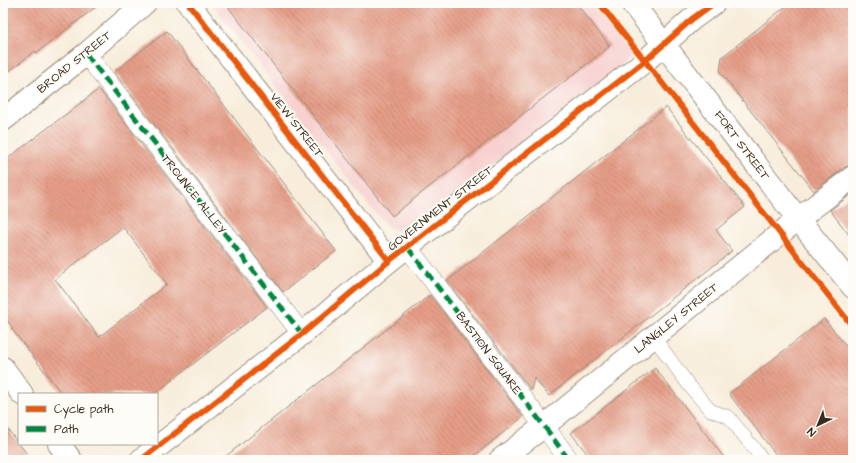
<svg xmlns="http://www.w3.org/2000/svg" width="856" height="463" viewBox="0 0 856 463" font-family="'Architects Daughter',sans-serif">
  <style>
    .built { fill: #f7d0cf }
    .building { fill: url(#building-back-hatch); fill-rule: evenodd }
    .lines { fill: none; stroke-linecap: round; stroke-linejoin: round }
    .service-casing { stroke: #9a8c7c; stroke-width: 14 }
    .pedestrian-casing { stroke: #9a8c7c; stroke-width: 20 }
    .minor-casing { stroke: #9a8c7c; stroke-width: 24 }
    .tertiary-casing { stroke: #9a8c7c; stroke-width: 24 }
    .secondary-casing { stroke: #9a8c7c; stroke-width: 24 }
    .service { stroke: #fff; stroke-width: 13 }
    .pedestrian { stroke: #fff; stroke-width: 19 }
    .minor { stroke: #fff; stroke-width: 22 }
    .tertiary { stroke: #fff; stroke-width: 22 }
    .secondary { stroke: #fff; stroke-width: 22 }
    .quiet { stroke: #00873e; stroke-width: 5; stroke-dasharray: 10 5; stroke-linecap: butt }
    .cycleway-casing { stroke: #fdfcf7; stroke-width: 8 }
    .cycleway { stroke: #e8590c; stroke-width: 6 }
    .labels { text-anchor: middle; stroke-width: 4; stroke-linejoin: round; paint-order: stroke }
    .street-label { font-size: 12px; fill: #3b2a1e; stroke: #fdfcf7 }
  </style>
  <defs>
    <pattern id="building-back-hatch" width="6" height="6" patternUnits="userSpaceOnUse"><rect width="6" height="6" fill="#e69e88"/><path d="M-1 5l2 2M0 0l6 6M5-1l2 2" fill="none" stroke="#bc816f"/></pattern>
  </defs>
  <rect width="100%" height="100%" fill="#fdfcf7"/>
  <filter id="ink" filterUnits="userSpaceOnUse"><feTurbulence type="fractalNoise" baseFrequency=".025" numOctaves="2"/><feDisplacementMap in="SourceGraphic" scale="8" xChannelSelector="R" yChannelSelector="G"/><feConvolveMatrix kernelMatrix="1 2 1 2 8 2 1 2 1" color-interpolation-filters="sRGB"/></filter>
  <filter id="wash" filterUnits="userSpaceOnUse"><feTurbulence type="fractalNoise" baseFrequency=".012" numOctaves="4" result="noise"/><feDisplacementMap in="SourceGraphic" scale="16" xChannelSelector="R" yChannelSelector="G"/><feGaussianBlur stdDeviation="0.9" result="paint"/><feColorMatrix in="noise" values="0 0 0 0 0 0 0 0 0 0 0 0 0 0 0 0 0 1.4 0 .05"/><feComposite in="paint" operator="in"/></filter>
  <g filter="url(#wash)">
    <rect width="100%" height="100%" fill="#f8eddb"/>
    <!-- built -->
    <path class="built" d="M211,3H592L616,33L621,38L630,50V56L624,63L412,230L402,233L390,228L378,217Z"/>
    <g id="blocks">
      <!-- building -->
      <g class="building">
        <path d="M3,3H101L36,53L35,51L3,76Z"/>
        <path d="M225,3H576L610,46L392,216Z"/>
        <path d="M790,3H853V165L845,167L814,191L720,72L722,57Z"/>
        <path d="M167,31L336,251L283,292L114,72Z"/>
        <path d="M99,89L267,307L154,394H62L11,328L12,327L3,315V162ZM123,227L167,284L99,337L55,279Z"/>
        <path d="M666,107L745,207L716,230L732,251L549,396L534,378L531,390L447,281Z"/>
        <path d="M853,193V240L830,210Z"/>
        <path d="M430,295L523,417L469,460H221Z"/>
        <path d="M824,319L853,354V460H780L729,394Z"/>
        <path d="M655,368L726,460H592L571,433Z"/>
        <path d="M3,423L19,444L32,460H3Z"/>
      </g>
    </g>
  </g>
  <g filter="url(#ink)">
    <use href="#blocks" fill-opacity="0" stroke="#9a8c7c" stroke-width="1"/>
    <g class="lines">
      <!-- service casing -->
      <g class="service-casing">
        <path id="service" d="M653,336L688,384L710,410L729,417L763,460"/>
      </g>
      <!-- pedestrian casing -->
      <g class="pedestrian-casing">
        <g id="pedestrian">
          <path d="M86,54L302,334"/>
          <path d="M408,248L544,426L569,460"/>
        </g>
      </g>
      <!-- minor casing -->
      <g class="minor-casing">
        <g id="minor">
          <path d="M3,120L86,54L145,3"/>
          <path d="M389,261L645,61L692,19L714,3"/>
          <path d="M500,460L544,426L798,219L853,177"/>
        </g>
      </g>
      <!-- tertiary casing -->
      <g class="tertiary-casing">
        <path id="tertiary" d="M141,460L302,334L389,261L188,3"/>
      </g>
      <!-- secondary casing -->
      <g class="secondary-casing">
        <g id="secondary">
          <path d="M632,3L798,219L853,287"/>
          <path d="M3,368L22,394"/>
          <path d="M59,444L71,460"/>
        </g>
      </g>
      <!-- service -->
      <use href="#service" class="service"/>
      <!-- pedestrian -->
      <use href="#pedestrian" class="pedestrian"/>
      <!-- minor -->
      <use href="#minor" class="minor"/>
      <!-- tertiary -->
      <use href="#tertiary" class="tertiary"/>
      <!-- secondary -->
      <use href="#secondary" class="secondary"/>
      <!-- quiet -->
      <g class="quiet">
        <path d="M86,54L302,334"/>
        <path d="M408,248L544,426L569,460"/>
      </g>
      <!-- cycleway casing -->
      <g class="cycleway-casing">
        <g id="cycleway">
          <path d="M188,3L389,261"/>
          <path d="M599,3L645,61L853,327"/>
          <path d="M141,460L302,334L389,261L645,61L692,19L714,3"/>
        </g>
      </g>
      <!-- cycleway -->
      <use href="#cycleway" class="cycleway"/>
    </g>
  </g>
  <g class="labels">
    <!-- street labels -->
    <g class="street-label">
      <text transform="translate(74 62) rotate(-39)" y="4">BROAD STREET</text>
      <text transform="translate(297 125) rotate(52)" y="4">VIEW STREET</text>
      <text transform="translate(742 145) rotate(53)" y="4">FORT STREET</text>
      <text transform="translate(194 194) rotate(52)" y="4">TROUNCE ALLEY</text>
      <text transform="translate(440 208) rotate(-38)" y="4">GOVERNMENT STREET</text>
      <text transform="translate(676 318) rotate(-39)" y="4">LANGLEY STREET</text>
      <text transform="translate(489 353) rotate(53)" y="4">BASTION SQUARE</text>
    </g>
  </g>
  <!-- margin -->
  <rect width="856" height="463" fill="none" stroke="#fdfcf7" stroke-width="16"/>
  <!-- legend -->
  <rect x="18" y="393" width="140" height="52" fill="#fdfcf7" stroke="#afa8a0"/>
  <rect x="26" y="406" width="20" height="6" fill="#e8590c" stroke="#afa8a0"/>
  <text x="54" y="413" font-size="12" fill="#3b2a1e">Cycle path</text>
  <rect x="26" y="426" width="20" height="6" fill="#00873e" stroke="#afa8a0"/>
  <text x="54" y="433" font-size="12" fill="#3b2a1e">Path</text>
  <!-- north arrow -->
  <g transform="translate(818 425) rotate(223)" stroke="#fdfcf7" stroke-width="3" paint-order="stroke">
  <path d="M0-3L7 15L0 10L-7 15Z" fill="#3b2a1e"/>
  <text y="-6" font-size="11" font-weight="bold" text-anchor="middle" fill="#3b2a1e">N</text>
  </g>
</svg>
